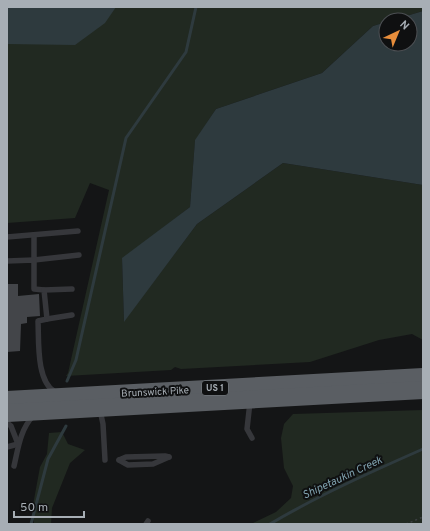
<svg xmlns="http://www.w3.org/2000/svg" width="430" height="531" viewBox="0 0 430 531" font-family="Overpass,sans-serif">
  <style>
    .green { fill: #212921 }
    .water { fill: #2e3a3e }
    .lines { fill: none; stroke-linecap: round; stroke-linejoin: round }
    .stream { stroke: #2e3a3e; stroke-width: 3 }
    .building { fill: #434549 }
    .path { stroke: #3c3f42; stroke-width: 1.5; stroke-dasharray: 2 3; stroke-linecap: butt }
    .service { stroke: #36373b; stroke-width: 5.5 }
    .trunk { stroke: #5a5e63; stroke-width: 18 }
    .labels { text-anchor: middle; stroke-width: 4; stroke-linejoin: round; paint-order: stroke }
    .shield { fill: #0f1011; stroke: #797f84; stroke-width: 1 }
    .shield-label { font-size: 9px; font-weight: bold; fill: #a7aeb5 }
    .street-label { font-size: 10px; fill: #a7aeb5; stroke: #0f1011 }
    .water-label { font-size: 11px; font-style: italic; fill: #80a2af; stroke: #0f1011 }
  </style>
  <rect width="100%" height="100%" fill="#141516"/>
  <!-- green -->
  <g class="green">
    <path d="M7,7H423V11L393,20H386V22L373,26L322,73L216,109L195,141L190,207L122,259L124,321L197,224L283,163L423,185V340L412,334L379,340L310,362L181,369L175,367L171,370L66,376L68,373L109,190L90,183L75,218L7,223Z"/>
    <path d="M423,410V524H251L276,512L291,498L293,486L284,468L281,438L284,424L293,414Z"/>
    <path d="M62,432L68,444L85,450L70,463L52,508L51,524H34L33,505L40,467L47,454L49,433Z"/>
  </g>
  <!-- water -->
  <g class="water">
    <path d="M7,7H116L105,23L75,45L7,44Z"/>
    <path d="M423,11V185L283,163L197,224L124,322L122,258L190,207L195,140L216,109L322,73L373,26L386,22V44H410V20H393Z"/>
  </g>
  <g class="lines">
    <!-- stream -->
    <g class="stream">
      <path d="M67,381L76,360L126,138L186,52L196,7"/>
      <path d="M31,524L48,459L66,426"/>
      <path d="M270,524C319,495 371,472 423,449"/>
    </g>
  </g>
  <!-- building -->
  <path class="building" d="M7,284H18V296L39,294L40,316L27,317V323L21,324L20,351L7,352Z"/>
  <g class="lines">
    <!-- path -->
    <path class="path" d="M406,524L423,517"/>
    <!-- service -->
    <g class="service">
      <path d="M34,235V260L79,255"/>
      <path d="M7,237L78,231"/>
      <path d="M7,261L34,260V289L44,290L47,319L38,321C39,341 36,381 55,392"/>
      <path d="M44,290L72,289"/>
      <path d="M47,319L72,315"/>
      <path d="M250,402L247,429L252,438"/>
      <path d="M100,410L103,424L105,460"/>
      <path d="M7,423L11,426L18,444"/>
      <path d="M7,447L18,444"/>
      <path d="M119,460L128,465L153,464L169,457"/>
      <path d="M119,460L126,457L165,456L169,457"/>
      <path d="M14,466C18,449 20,430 33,416"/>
      <path d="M146,524L148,521"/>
    </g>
    <!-- trunk -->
    <g class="trunk">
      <path d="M7,400L423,377"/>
      <path d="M7,413L423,390"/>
    </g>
  </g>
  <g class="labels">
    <!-- shield labels -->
    <rect class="shield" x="202" y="381" width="26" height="14" rx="3"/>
    <g class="shield-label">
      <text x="215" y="391">US 1</text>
    </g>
    <!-- street labels -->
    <g class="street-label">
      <text transform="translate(155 391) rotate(-3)" y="4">Brunswick Pike</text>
    </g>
    <!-- water labels -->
    <g class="water-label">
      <text transform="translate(342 477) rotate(-25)" y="4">Shipetaukin Creek</text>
    </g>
  </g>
  <!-- border -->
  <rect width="430" height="531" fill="none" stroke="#a7aeb5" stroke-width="16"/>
  <!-- north arrow -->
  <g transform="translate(398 32) rotate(44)"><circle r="19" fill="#0f1011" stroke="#4c4f53"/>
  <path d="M0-3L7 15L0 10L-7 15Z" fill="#e78d3b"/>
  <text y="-6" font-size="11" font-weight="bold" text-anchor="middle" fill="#a7aeb5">N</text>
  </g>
  <!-- scale -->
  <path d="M14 511v6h70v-6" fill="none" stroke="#a7aeb5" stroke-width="2"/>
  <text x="20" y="511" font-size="12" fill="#a7aeb5" stroke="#0f1011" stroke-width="3" paint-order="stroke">50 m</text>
</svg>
